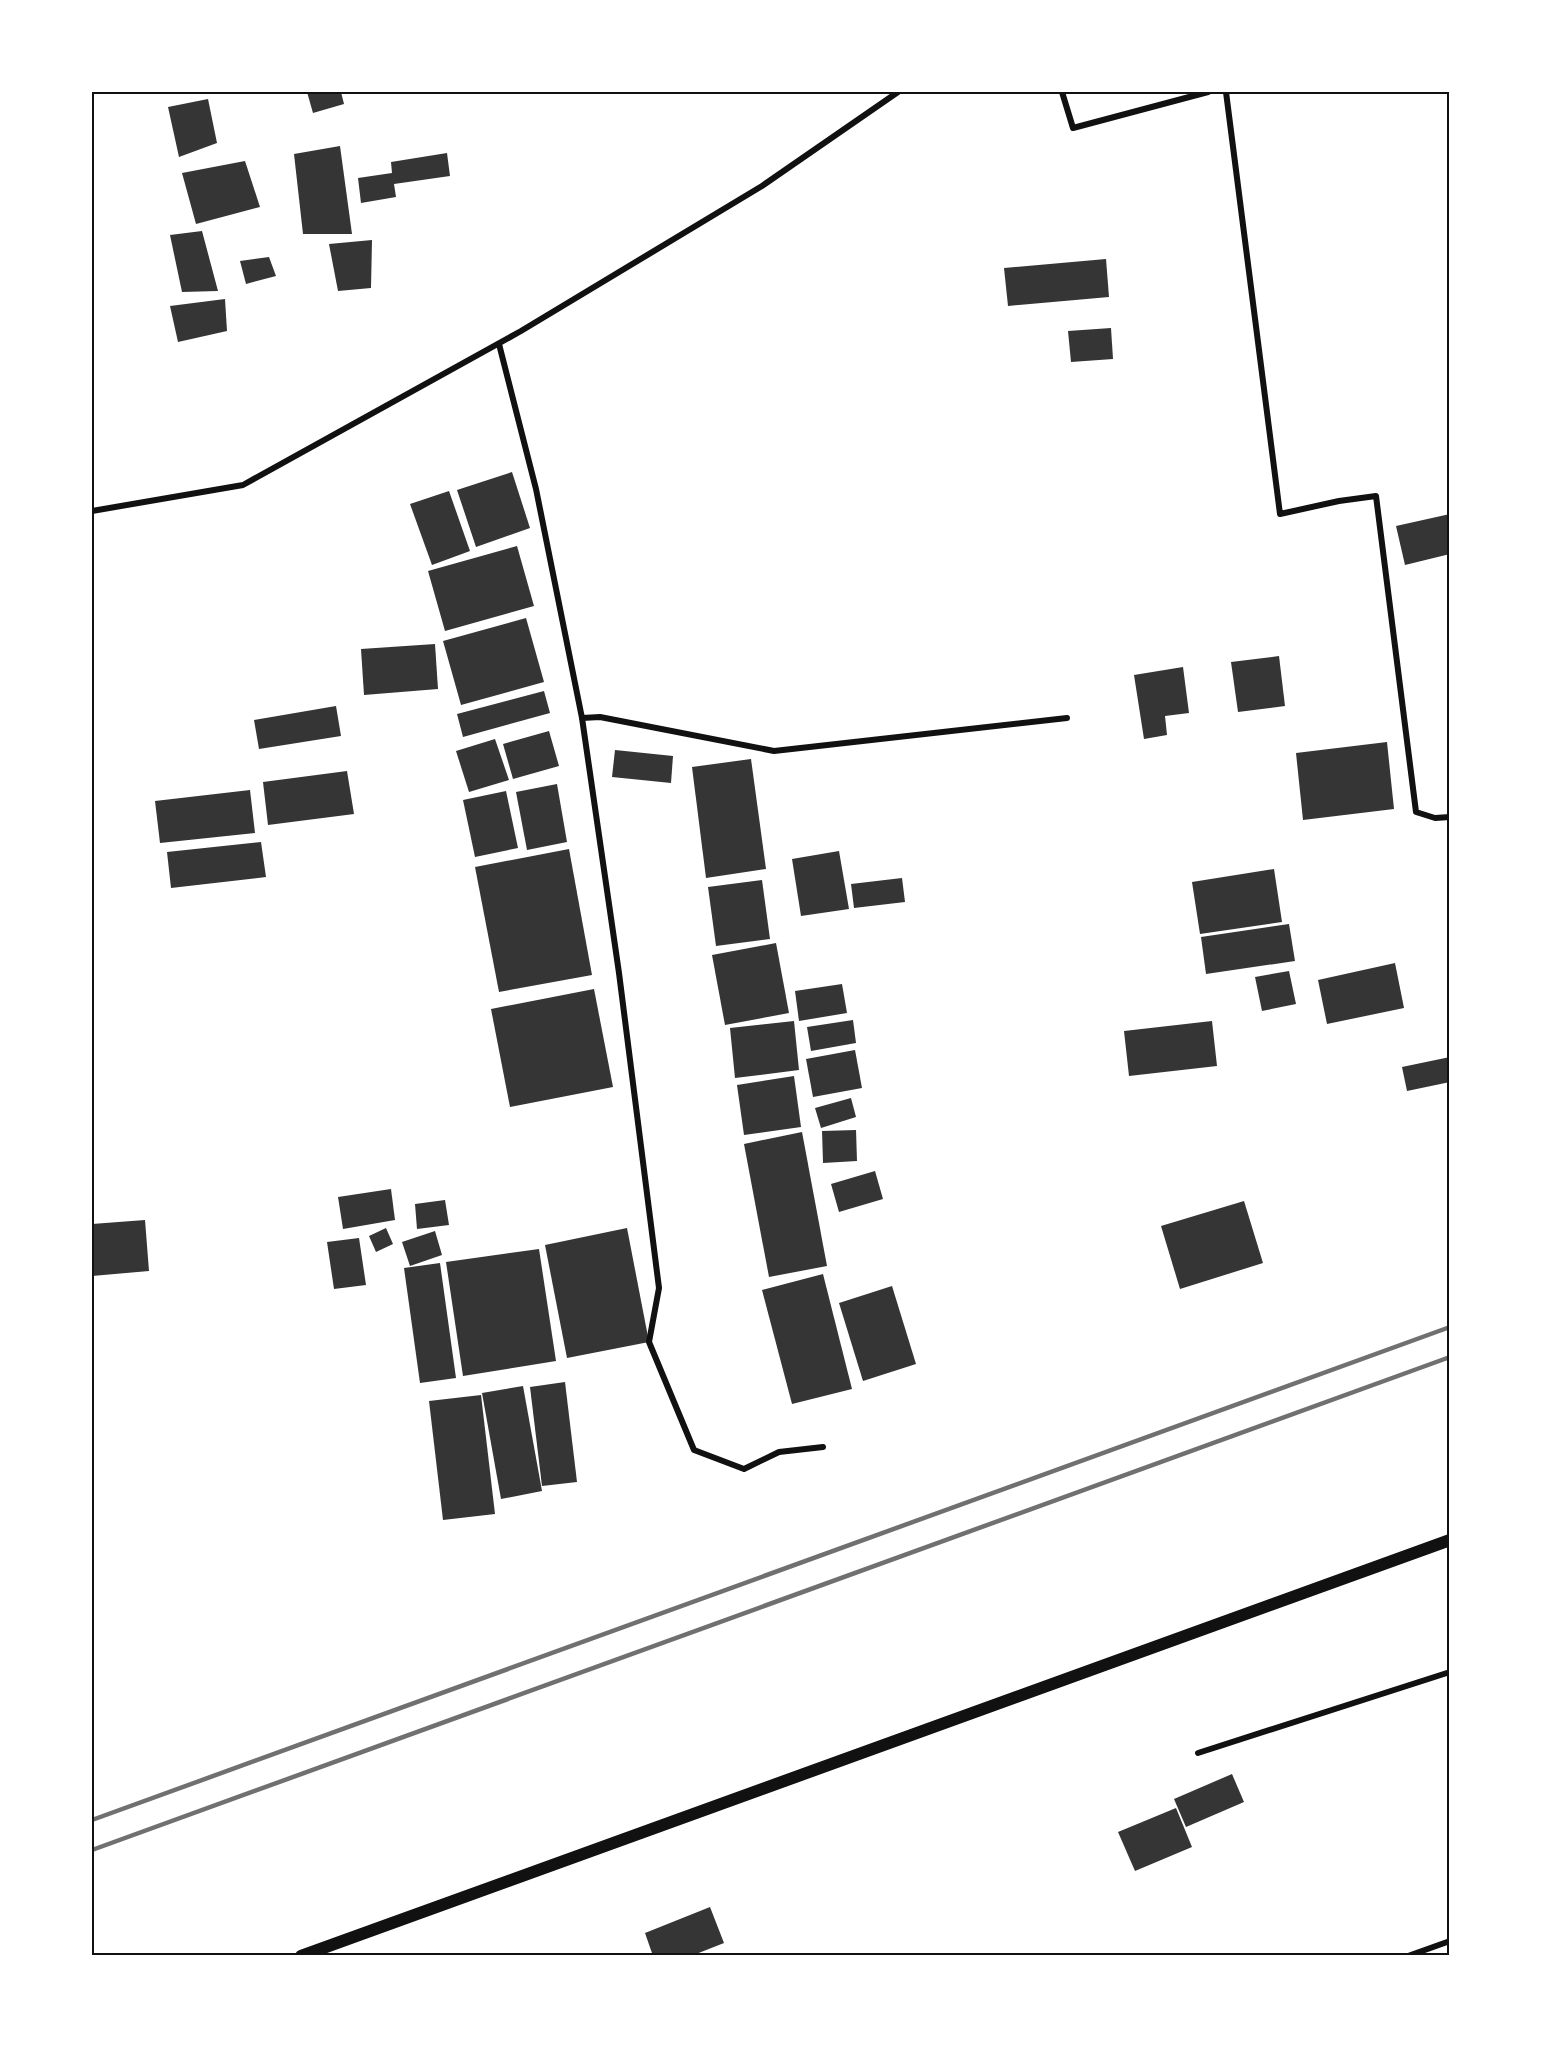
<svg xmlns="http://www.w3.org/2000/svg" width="1541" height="2047" viewBox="0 0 1541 2047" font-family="'Source Sans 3',sans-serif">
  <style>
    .building { fill: #353535 }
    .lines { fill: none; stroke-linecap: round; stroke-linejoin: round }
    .minor { stroke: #111; stroke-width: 6 }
    .secondary { stroke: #111; stroke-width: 12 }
    .rail { stroke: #707070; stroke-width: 4.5 }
    .neatline { fill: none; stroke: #111; stroke-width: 2 }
  </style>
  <rect width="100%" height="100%" fill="#fff"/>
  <!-- building -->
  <g class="building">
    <path d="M307,92H341L344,104L313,113Z"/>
    <path d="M208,99L217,143L179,157L168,107Z"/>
    <path d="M340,146L352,234H303L294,154Z"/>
    <path d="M447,153L450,176L394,184L396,197L361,203L358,178L392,173L391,162Z"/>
    <path d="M245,161L260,207L196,224L182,173Z"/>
    <path d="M202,231L218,291L182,292L170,235Z"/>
    <path d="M372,240L371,288L338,291L329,244Z"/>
    <path d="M269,257L276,276L246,284L240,261Z"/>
    <path d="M1106,259L1109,297L1008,306L1004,268Z"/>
    <path d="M225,299L227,331L178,342L170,306Z"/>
    <path d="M1111,328L1113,359L1071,362L1068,331Z"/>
    <path d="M512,472L530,528L476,547L457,490Z"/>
    <path d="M449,491L470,551L432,565L410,504Z"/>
    <path d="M1450,514V554L1405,565L1396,526Z"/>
    <path d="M517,546L534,606L445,631L428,571Z"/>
    <path d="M526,618L544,682L461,705L443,641Z"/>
    <path d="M435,644L438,689L364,695L361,649Z"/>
    <path d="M1279,656L1285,706L1238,712L1231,662Z"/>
    <path d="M1183,667L1189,713L1165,716L1167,735L1144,739L1134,675Z"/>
    <path d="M544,691L550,713L463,737L457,714Z"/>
    <path d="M336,706L341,736L259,749L254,720Z"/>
    <path d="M549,731L559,766L513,779L503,744Z"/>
    <path d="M495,739L509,780L469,792L456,751Z"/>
    <path d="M1387,742L1394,809L1303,820L1296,753Z"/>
    <path d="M615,750L673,756L671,783L612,777Z"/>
    <path d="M751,759L766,869L706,878L692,767Z"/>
    <path d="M347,771L354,814L268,825L263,782Z"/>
    <path d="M557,784L567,842L527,850L516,792Z"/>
    <path d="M250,790L255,833L160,843L155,801Z"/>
    <path d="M506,791L518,848L475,857L463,800Z"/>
    <path d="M261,842L266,877L171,888L167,852Z"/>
    <path d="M569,849L592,975L499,992L475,867Z"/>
    <path d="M839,851L849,909L801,916L792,859Z"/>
    <path d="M1274,869L1282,922L1200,934L1192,882Z"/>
    <path d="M902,878L905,902L854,908L851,884Z"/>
    <path d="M762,880L770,939L716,946L708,887Z"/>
    <path d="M1289,924L1295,961L1206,974L1201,937Z"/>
    <path d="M776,943L789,1013L725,1025L712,955Z"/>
    <path d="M1395,963L1404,1008L1327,1024L1318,980Z"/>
    <path d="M1289,971L1296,1004L1262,1011L1255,977Z"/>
    <path d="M842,984L847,1013L799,1021L795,991Z"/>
    <path d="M594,989L613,1087L510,1107L491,1009Z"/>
    <path d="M853,1020L856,1043L811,1051L807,1027Z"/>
    <path d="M794,1021L799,1070L735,1078L730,1028Z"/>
    <path d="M1212,1021L1217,1066L1129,1076L1124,1031Z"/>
    <path d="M855,1050L862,1088L813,1097L806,1059Z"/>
    <path d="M1450,1057V1082L1407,1091L1402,1067Z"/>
    <path d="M794,1076L801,1127L744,1135L737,1085Z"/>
    <path d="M851,1098L856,1117L821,1128L815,1108Z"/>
    <path d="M856,1130L857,1161L823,1163L822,1131Z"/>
    <path d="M802,1132L827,1266L769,1277L744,1144Z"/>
    <path d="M875,1171L883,1199L839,1212L831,1184Z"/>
    <path d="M391,1189L395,1220L343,1229L338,1197Z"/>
    <path d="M445,1200L449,1225L417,1229L415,1204Z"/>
    <path d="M1244,1201L1263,1263L1180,1289L1161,1226Z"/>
    <path d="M145,1220L149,1271L92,1276V1224Z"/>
    <path d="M386,1228L393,1244L376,1252L369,1236Z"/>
    <path d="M627,1228L649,1342L567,1358L545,1245Z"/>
    <path d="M435,1231L442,1255L410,1266L402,1242Z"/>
    <path d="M359,1238L366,1285L334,1289L327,1242Z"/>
    <path d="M539,1249L556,1361L463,1376L446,1262Z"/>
    <path d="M440,1263L456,1378L420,1383L404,1268Z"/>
    <path d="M823,1274L852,1389L792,1404L762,1290Z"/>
    <path d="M892,1286L916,1364L863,1381L839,1303Z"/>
    <path d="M565,1382L577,1482L542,1486L530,1387Z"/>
    <path d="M523,1386L542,1491L501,1499L482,1393Z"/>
    <path d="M481,1395L495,1514L443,1520L429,1401Z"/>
    <path d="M1232,1774L1244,1802L1186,1827L1174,1799Z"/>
    <path d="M1176,1808L1192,1847L1135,1871L1118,1832Z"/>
    <path d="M710,1907L724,1943L691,1956H653L645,1933Z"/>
  </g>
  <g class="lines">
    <!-- minor -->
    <g class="minor">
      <path d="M1062,92L1073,128L1208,92"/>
      <path d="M1226,92L1280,514L1339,501L1376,496L1416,812L1435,818L1450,817"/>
      <path d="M499,344L536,489L582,718L600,717L774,751L1067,718"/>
      <path d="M92,511L243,485L521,331L762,186L898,92"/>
      <path d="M582,718L619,973L659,1288L649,1342L694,1450L744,1469L779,1452L823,1447"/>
      <path d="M1198,1753L1450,1672"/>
      <path d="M1408,1956L1450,1941"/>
    </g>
    <!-- secondary -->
    <path class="secondary" d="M301,1956L1450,1540"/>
    <!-- rail -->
    <g class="rail">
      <path d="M92,1820L1450,1327"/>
      <path d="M92,1850L1450,1357"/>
    </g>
  </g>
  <!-- border -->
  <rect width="1541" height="2047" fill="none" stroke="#ffffff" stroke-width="186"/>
  <rect x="93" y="93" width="1355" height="1861" class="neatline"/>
</svg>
